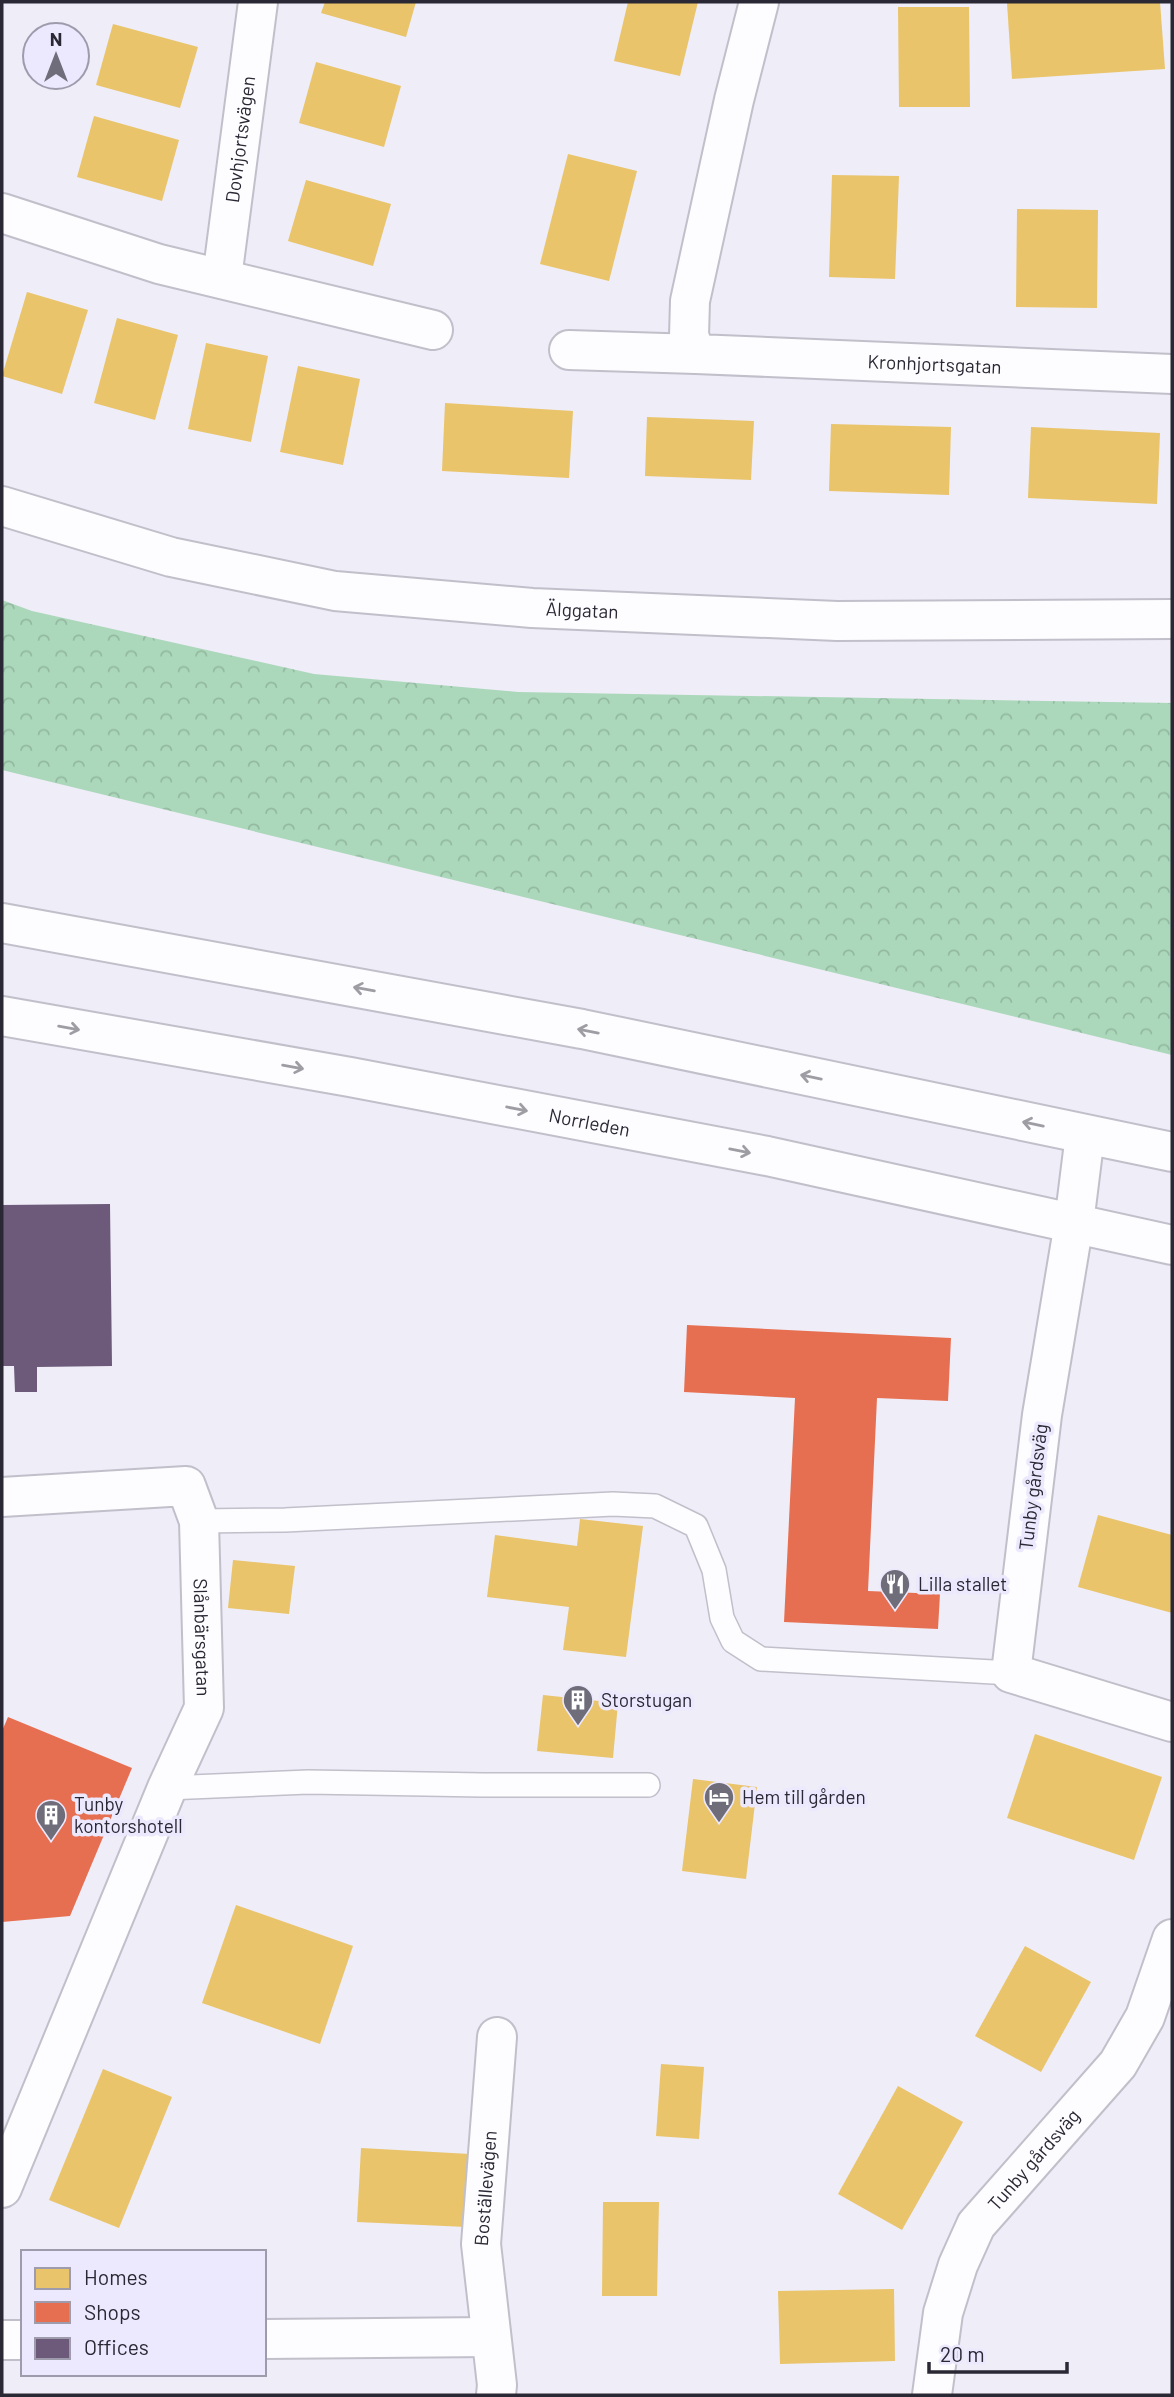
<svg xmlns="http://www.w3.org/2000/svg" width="1174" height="2397" viewBox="0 0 1174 2397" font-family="Barlow,sans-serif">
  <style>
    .forest { fill: url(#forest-crowns) }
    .homes { fill: #e9c46a }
    .shops { fill: #e76f51 }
    .offices { fill: #6d597a }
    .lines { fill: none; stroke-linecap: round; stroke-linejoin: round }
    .lane-casing { stroke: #c1bfca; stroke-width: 26 }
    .street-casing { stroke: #c1bfca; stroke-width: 42 }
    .secondary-casing { stroke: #c1bfca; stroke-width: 42 }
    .lane { stroke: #fdfcfe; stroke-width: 23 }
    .street { stroke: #fdfcfe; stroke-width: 38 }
    .secondary { stroke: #fdfcfe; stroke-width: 38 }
    .oneway { stroke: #9e9da3 }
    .labels { text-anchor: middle; stroke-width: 7; stroke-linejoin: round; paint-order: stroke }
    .street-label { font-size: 19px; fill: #2a2834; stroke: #ece8fd }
    .poi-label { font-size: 19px; fill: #2a2834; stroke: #ece8fd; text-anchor: start }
  </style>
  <defs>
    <pattern id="forest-crowns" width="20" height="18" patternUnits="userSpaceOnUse" patternTransform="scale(1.75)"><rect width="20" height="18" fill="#abd8ba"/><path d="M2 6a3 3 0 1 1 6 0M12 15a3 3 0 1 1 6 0" fill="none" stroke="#93b9a0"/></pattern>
  </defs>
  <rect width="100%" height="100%" fill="#efedf8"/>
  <!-- forest -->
  <path class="forest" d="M2,600L32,611L314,674L518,692L1172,703V1055L2,770Z"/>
  <!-- homes -->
  <g class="homes">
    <path d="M325,2H416L406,37L321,13Z"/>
    <path d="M628,2H698L680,76L614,61Z"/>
    <path d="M1022,2H1160L1165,69L1012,79L1007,3Z"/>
    <path d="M898,7H969L970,107H899Z"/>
    <path d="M113,24L198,47L180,108L96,85Z"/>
    <path d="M316,62L401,86L384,147L299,123Z"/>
    <path d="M94,116L179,140L162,201L77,177Z"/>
    <path d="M568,154L637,171L609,281L540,264Z"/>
    <path d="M832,175L899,176L895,279L829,277Z"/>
    <path d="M306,180L391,204L373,266L288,241Z"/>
    <path d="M1017,209L1098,210L1097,308L1016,307Z"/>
    <path d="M27,292L88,310L62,394L2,376Z"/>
    <path d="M117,318L178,335L155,420L94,403Z"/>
    <path d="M206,343L268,356L251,442L188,429Z"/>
    <path d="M298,366L360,379L343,465L280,452Z"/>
    <path d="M445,403L573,411L569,478L442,471Z"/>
    <path d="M647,417L754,421L751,480L645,476Z"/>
    <path d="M831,424L951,427L949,495L829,491Z"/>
    <path d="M1031,427L1160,433L1157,504L1028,498Z"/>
    <path d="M1098,1515L1172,1535V1613L1078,1587Z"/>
    <path d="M580,1519L643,1526L626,1657L563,1650L569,1607L487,1597L495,1535L577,1546Z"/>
    <path d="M233,1560L295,1566L289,1614L228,1608Z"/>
    <path d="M543,1695L618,1703L613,1758L537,1751Z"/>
    <path d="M1035,1734L1162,1777L1134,1860L1007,1818Z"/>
    <path d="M693,1779L757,1787L746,1879L682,1871Z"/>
    <path d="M236,1905L353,1946L320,2044L202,2003Z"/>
    <path d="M1025,1946L1091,1982L1041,2072L975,2036Z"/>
    <path d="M661,2064L704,2067L699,2139L656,2136Z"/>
    <path d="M103,2069L172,2097L119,2228L49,2200Z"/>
    <path d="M898,2086L963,2122L902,2230L838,2194Z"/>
    <path d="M361,2148L470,2154L466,2227L357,2222Z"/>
    <path d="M603,2202H659L657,2296H602Z"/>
    <path d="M894,2289L895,2361L780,2364L778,2291Z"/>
  </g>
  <!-- shops -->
  <g class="shops">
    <path d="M687,1325L951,1338L948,1401L877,1398L868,1591L940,1594L938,1629L784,1622L795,1398L684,1392Z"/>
    <path d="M8,1717L132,1768L70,1916L2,1922V1731Z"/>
  </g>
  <!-- offices -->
  <path class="offices" d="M110,1204L112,1366L37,1367V1392H15L14,1366H2V1205Z"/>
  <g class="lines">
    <!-- lane casing -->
    <g class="lane-casing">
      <g id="lane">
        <path d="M199,1521L285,1520L613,1504L655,1506L696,1526L714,1570L722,1618L733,1641L761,1659L1011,1673"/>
        <path d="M167,1788L308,1782L483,1785H648"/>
      </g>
    </g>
    <!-- street casing -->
    <g class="street-casing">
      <g id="street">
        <path id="s1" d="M759,2L734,100L690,301L689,336L696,354L1172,374"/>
        <path d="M2,213L159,264L433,330"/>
        <path id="s2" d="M222,278L258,2"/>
        <path d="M569,350L696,354"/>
        <path id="s3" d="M2,506L171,557L335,591L532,608L837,621L1172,619"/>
        <path d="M1085,1135L1074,1223L1042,1415L1011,1673L1172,1722"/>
        <path id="s4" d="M2,1497L186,1486L199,1521L204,1708L167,1788L2,2188"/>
        <path d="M264,2339L491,2337"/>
        <path d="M2,2340H23"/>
        <path id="s5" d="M496,2395L497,2385L481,2244L497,2037"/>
        <path id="s6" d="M932,2395L943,2313L958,2265L976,2225L1118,2064L1145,2017L1172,1939"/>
      </g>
    </g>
    <!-- secondary casing -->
    <g class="secondary-casing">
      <g id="secondary">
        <path d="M2,923L582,1029L1172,1152"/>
        <path id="s7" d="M2,1016L350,1077L767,1156L1172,1245"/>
      </g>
    </g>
    <!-- lane -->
    <use href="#lane" class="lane"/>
    <!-- street -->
    <use href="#street" class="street"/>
    <!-- secondary -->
    <use href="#secondary" class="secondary"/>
  </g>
  <!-- one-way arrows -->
  <defs><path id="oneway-shaft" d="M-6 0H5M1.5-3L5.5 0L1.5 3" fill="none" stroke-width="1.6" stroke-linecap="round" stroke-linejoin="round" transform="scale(1.75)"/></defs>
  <g class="oneway">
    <use href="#oneway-shaft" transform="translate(364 989) rotate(-170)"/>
    <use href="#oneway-shaft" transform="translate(69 1028) rotate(10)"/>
    <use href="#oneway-shaft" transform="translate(588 1031) rotate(-169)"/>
    <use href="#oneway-shaft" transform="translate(293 1067) rotate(10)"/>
    <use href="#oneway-shaft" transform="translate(811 1077) rotate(-168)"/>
    <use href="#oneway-shaft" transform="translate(517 1109) rotate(11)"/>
    <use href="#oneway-shaft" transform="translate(1033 1124) rotate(-168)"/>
    <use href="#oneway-shaft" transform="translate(740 1151) rotate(11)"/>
  </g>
  <!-- icons -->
  <defs>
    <g id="restaurant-pin" transform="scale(1.575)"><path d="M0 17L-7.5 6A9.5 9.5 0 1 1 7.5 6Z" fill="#6f6d79" stroke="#ece8fd"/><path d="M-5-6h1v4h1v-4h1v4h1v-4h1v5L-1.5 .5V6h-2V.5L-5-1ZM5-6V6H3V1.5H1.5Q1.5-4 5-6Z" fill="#fff"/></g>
    <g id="building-pin" transform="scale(1.575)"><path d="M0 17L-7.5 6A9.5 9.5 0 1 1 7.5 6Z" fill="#6f6d79" stroke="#ece8fd"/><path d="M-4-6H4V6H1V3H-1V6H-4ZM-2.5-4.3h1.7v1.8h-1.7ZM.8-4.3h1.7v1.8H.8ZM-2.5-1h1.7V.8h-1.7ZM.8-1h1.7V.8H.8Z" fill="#fff"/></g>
    <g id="hotel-pin" transform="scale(1.575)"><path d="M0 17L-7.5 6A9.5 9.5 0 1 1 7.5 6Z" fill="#6f6d79" stroke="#ece8fd"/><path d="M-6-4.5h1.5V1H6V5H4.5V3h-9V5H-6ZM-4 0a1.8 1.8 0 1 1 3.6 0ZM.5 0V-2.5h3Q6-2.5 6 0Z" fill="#fff"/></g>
  </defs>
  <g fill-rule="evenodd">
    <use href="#restaurant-pin" x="895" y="1584"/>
    <use href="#building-pin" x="578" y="1700"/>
    <use href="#hotel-pin" x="719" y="1797"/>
    <use href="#building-pin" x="51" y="1815"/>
  </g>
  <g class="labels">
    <!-- street labels -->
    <g class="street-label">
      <text dy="7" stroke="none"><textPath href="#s2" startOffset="140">Dovhjortsvägen</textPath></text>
      <text dy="7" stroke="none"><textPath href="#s1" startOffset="600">Kronhjortsgatan</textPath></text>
      <text dy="7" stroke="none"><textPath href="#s3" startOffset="592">Älggatan</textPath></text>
      <text dy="7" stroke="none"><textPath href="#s7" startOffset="597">Norrleden</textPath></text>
      <text transform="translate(1033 1487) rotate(-83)" y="7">Tunby gårdsväg</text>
      <text dy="7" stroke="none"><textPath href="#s4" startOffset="338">Slånbärsgatan</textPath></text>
      <text dy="7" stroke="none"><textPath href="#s6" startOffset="264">Tunby gårdsväg</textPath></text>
      <text dy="7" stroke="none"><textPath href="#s5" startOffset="208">Boställevägen</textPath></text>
    </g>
    <!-- poi labels -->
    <g class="poi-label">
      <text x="918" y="1591">Lilla stallet</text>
      <text x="601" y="1707">Storstugan</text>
      <text x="742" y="1804">Hem till gården</text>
      <text x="74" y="1811">Tunby<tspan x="74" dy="22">kontorshotell</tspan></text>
    </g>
  </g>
  <!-- border -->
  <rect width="1174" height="2397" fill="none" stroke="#2a2834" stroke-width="7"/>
  <!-- legend -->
  <rect x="21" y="2250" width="245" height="126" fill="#ece8fd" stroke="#9e9bad" stroke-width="2"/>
  <rect x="35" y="2268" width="35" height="21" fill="#e9c46a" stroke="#9e9bad" stroke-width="2"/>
  <text x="84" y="2285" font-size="21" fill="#2a2834">Homes</text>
  <rect x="35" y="2302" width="35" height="21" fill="#e76f51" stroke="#9e9bad" stroke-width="2"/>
  <text x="84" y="2320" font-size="21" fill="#2a2834">Shops</text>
  <rect x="35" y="2338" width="35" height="21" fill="#6d597a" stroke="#9e9bad" stroke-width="2"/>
  <text x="84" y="2355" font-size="21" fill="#2a2834">Offices</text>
  <!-- north arrow -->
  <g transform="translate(56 56)"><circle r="33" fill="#ece8fd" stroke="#9e9bad" stroke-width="2"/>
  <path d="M0-5L12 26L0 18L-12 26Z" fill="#6f6d79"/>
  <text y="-10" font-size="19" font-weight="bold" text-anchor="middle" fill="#2a2834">N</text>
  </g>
  <!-- scale -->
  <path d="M929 2362v10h138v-10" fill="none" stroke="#2a2834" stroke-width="3.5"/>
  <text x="940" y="2362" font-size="21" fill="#2a2834" stroke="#ece8fd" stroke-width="5" paint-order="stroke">20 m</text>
</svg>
